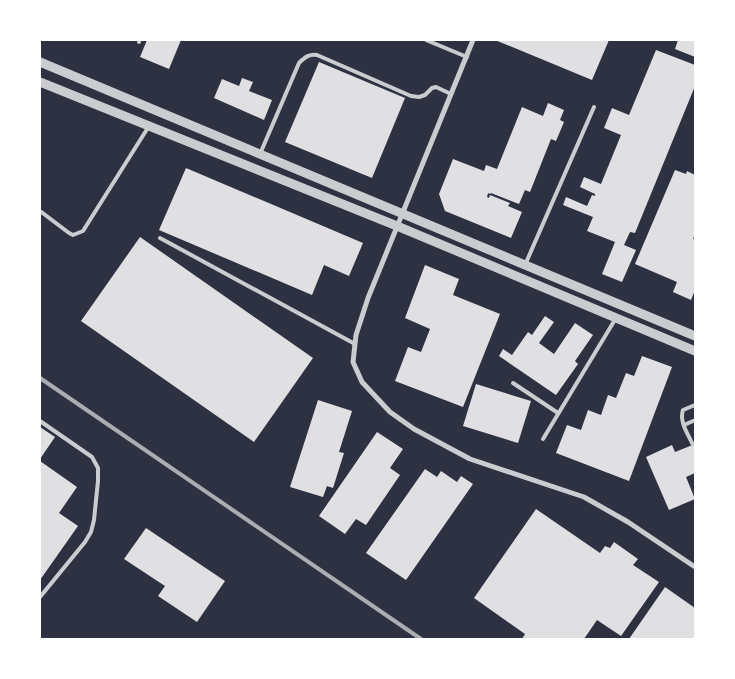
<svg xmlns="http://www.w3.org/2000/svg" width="735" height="679" viewBox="0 0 735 679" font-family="'Golos Text',sans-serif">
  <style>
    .building { fill: #e0e0e3 }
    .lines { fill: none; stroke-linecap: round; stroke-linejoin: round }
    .service { stroke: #caccd0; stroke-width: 4 }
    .minor { stroke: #caccd0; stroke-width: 5 }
    .tertiary { stroke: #caccd0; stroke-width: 9 }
    .rail { stroke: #abadb3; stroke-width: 4 }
  </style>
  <rect width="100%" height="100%" fill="#2d3142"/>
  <!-- building -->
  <g class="building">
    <path d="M147,40H181L169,69L140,57Z"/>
    <path d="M495,40H609L592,80Z"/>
    <path d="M678,40H695V57L675,49Z"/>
    <path d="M656,50L695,65V86L635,233L630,232L624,245L636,250L622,282L602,274L615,242L587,231L593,217L563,205L566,197L587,206L592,195L595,196V194L580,187L584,177L601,184L621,135L604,128L612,108L629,115Z"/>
    <path d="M319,62L405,98L372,178L285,142Z"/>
    <path d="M242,78L253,82L249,91L272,100L264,120L214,98L222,79L239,86Z"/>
    <path d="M548,103L564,110L560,120L564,122L556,141L551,139L530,192L525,190L519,204L491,193L490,194L488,193L487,197L489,198L490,195L510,203L508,206L522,212L511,238L445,211L439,194L453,159L484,171L486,165L497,169L522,107L543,116Z"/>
    <path d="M186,168L363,243L349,276L324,265L312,295L159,230Z"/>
    <path d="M675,170L686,174L687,171L695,175V235L693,239H695V290L691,300L673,292L677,282L635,264Z"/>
    <path d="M140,237L313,358L254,442L81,321Z"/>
    <path d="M425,265L459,279L453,295L500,314L463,407L395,381L408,347L421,352L430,329L405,318Z"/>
    <path d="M545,316L554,322L539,343L554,354L575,323L593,335L575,361L578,364L556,395L499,356L503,349L512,355L528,332L532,335Z"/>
    <path d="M642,356L672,367L629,481L556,453L567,425L581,430L588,410L601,415L608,395L616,398L626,373L634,376Z"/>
    <path d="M476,384L531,401L518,443L463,426Z"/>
    <path d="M318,400L352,411L339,452L344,453L333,488L327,486L323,497L290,487Z"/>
    <path d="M40,427L55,437L40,459Z"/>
    <path d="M377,432L403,449L390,468L400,475L366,525L356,519L345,534L319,516Z"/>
    <path d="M695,444V473L686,477L695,499L669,510L646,457L672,445L675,452Z"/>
    <path d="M40,461L77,487L59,513L78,526L40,580Z"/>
    <path d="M425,469L437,477L441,471L457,482L461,476L473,484L406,580L366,553Z"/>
    <path d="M536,509L600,553L605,546L610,548L614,542L638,559L633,565L659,582L621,636L597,620L584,639H522L525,634L474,598Z"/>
    <path d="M146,528L225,581L197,622L158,596L165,586L124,559Z"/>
    <path d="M665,587L695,608V639H629Z"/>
  </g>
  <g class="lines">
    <!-- service -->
    <g class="service">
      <path d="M426,40L467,57"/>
      <path d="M139,42V40"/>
      <path d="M260,154L299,63C305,57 309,54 317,55L411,96L419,97L425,95L432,88L436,87L451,94"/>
      <path d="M40,211L69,233L73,235L83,231L149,126"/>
      <path d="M160,238L355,344"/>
      <path d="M525,265L594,107"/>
      <path d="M513,383L558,413"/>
      <path d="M40,421L92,457L98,468V481L94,520L91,532L85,542L40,597"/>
      <path d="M684,425L693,421"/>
      <path d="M543,439L616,318"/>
      <path d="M693,445C688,434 679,422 683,410L695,405"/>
    </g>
    <!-- minor -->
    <path class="minor" d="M473,40L368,298L356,335L353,362L362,382L390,412L414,429L470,459L584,497L628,522L695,567"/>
    <!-- tertiary -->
    <g class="tertiary">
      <path d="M40,62L695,336"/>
      <path d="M40,82L397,226L695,351"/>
    </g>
    <!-- rail -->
    <path class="rail" d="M40,378L421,639"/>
  </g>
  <!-- border -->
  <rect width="735" height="679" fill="none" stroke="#ffffff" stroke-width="82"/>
</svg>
